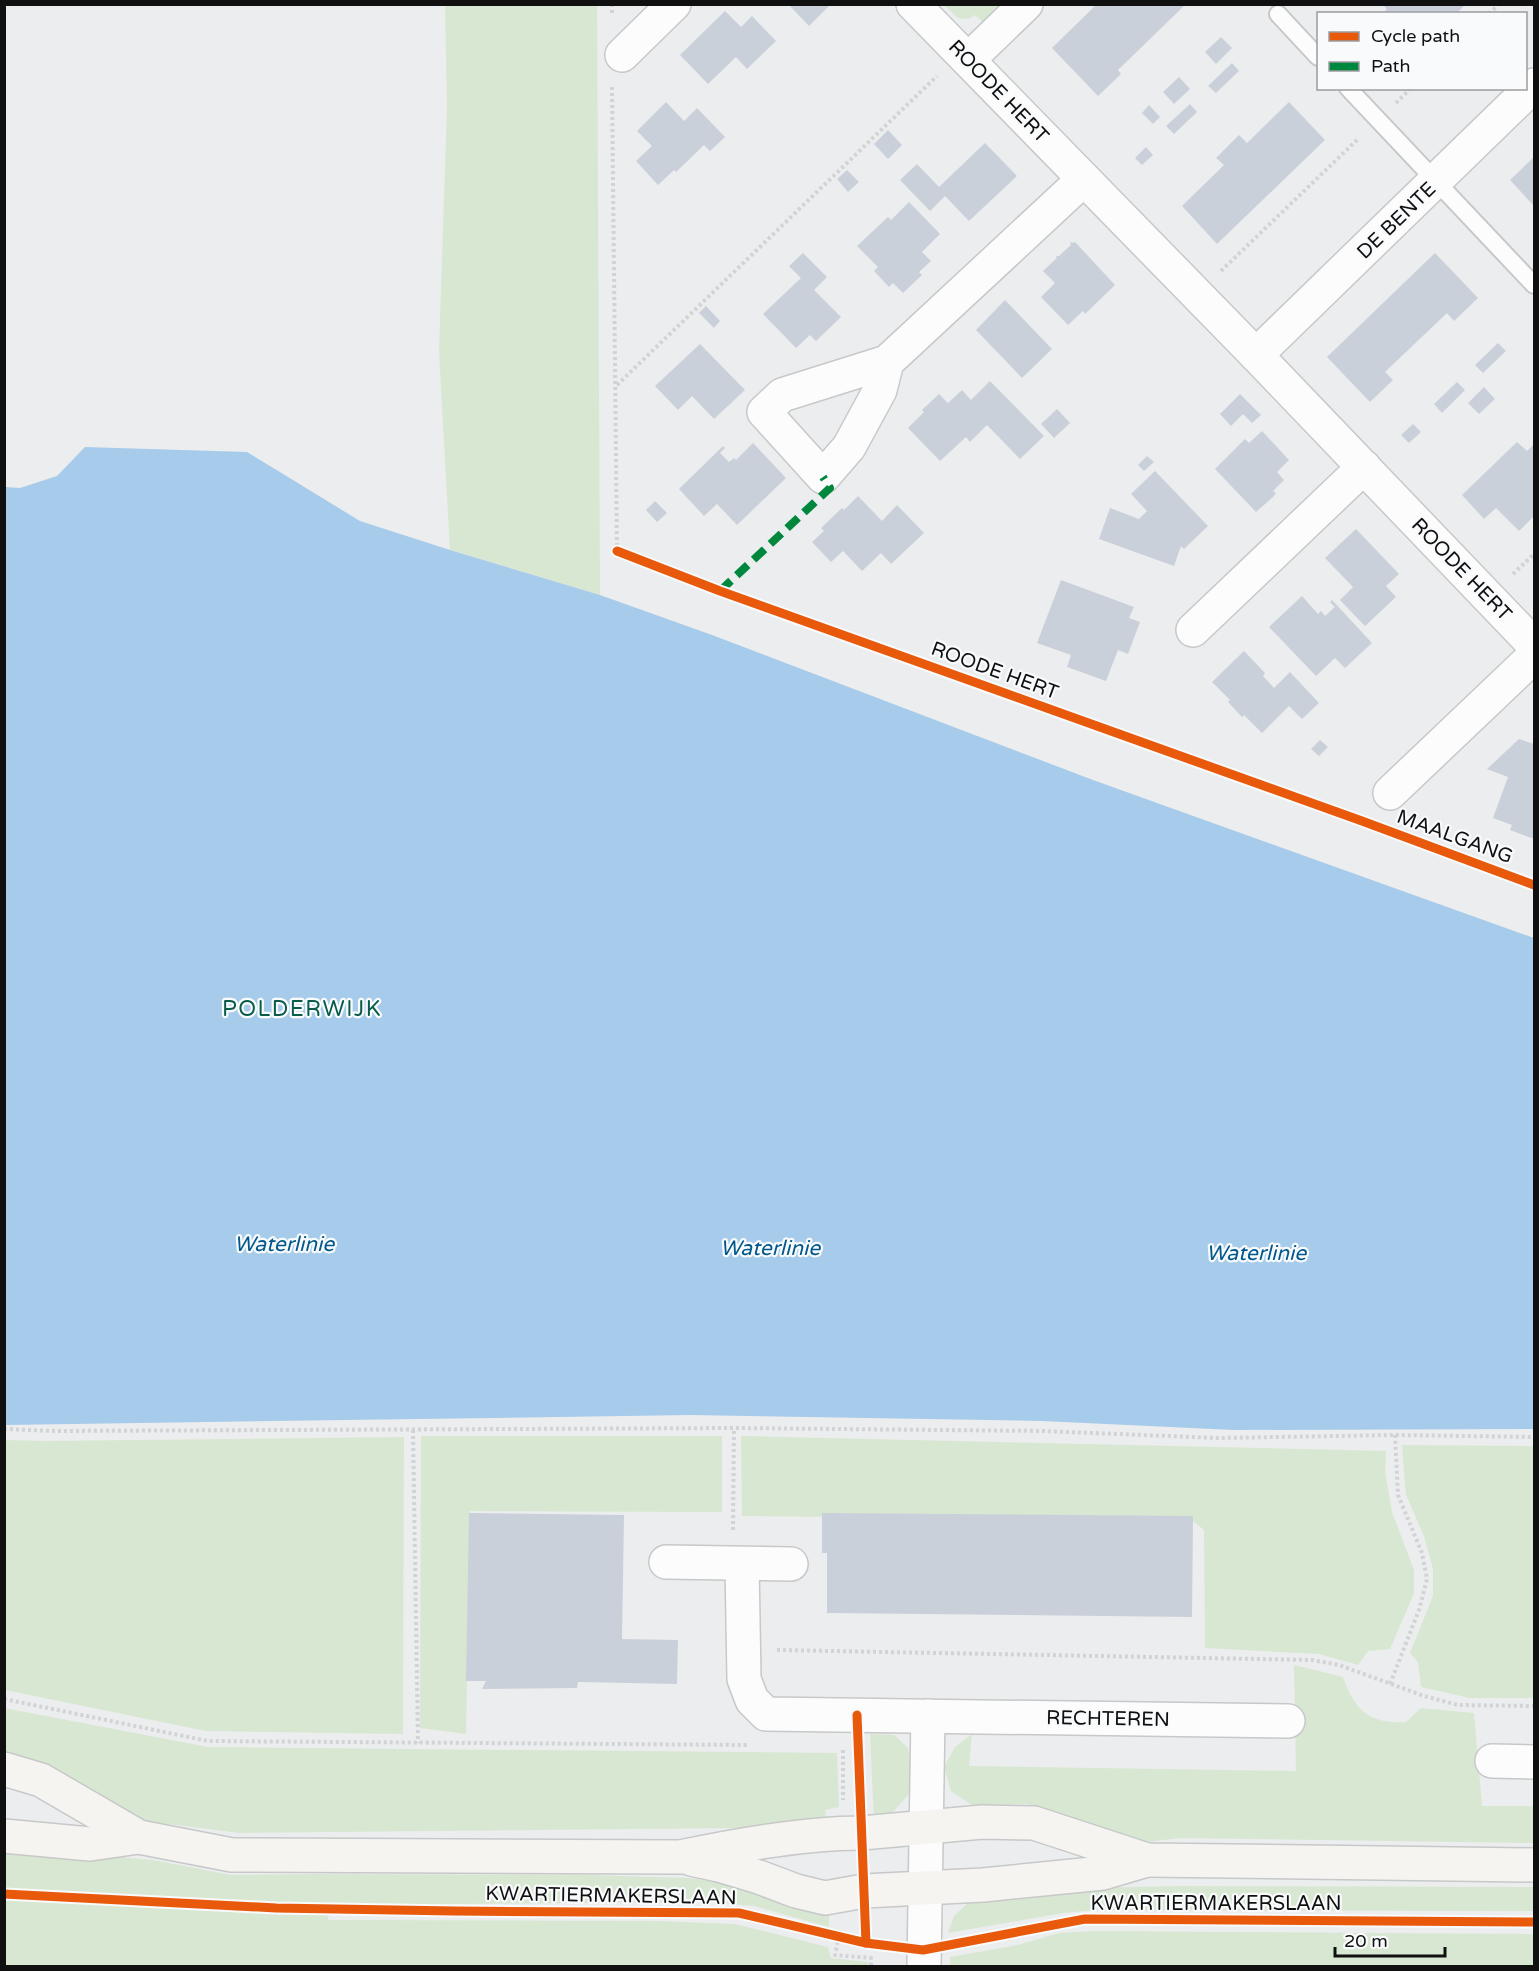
<svg xmlns="http://www.w3.org/2000/svg" width="1539" height="1971" viewBox="0 0 1539 1971" font-family="'Varela Round',sans-serif">
  <style>
    .green { fill: #d8e7d1 }
    .water { fill: #a7cbea }
    .building { fill: #cad0da }
    .lines { fill: none; stroke-linecap: round; stroke-linejoin: round }
    .lane-casing { stroke: #c7c8c9; stroke-width: 20 }
    .street-casing { stroke: #c7c8c9; stroke-width: 36 }
    .secondary-casing { stroke: #c7c8c9; stroke-width: 36 }
    .path { stroke: #d2d3d4; stroke-width: 4; stroke-dasharray: 3 3; stroke-linecap: butt }
    .lane { stroke: #fcfcfc; stroke-width: 16 }
    .street { stroke: #fcfcfc; stroke-width: 33 }
    .secondary { stroke: #f6f4f1; stroke-width: 33 }
    .quiet { stroke: #00873e; stroke-width: 8; stroke-dasharray: 15 8; stroke-linecap: butt }
    .cycleway-casing { stroke: #f8fafc; stroke-width: 13 }
    .cycleway { stroke: #e8590c; stroke-width: 9 }
    .labels { text-anchor: middle; stroke-width: 4.5; stroke-linejoin: round; paint-order: stroke }
    .street-label { font-size: 20px; fill: #101011; stroke: #f8fafc }
    .water-label { font-size: 21px; font-style: italic; fill: #00588d; stroke: #f8fafc }
    .quarter-label { font-size: 22px; letter-spacing: 1.5px; fill: #085c49; stroke: #f8fafc }
  </style>
  <rect width="100%" height="100%" fill="#ecedee"/>
  <!-- green -->
  <g class="green">
    <path d="M445,5H597L600,595L450,550L439,351L447,108Z"/>
    <path d="M944,5H1001L983,22L975,15L968,19L958,18Z"/>
    <path d="M421,1436H722V1512L470,1511L466,1734L420,1728Z"/>
    <path d="M741,1436L1386,1451L1385,1472L1392,1512L1414,1570V1593L1390,1649L1368,1651L1358,1665L1319,1654L1205,1648L1204,1530L1192,1520L742,1516Z"/>
    <path d="M404,1437L403,1734L206,1731L5,1690V1440L44,1441Z"/>
    <path d="M1402,1445L1534,1446V1698H1470L1421,1687L1418,1662L1410,1653L1433,1596V1569L1424,1536L1406,1495Z"/>
    <path d="M1294,1665L1343,1677C1355,1711 1369,1724 1406,1722L1421,1708L1474,1713L1482,1806H1534V1843L1181,1838L1127,1844L1070,1818L1028,1804L972,1805L951,1791L944,1767L955,1747L972,1734L969,1766L1296,1771Z"/>
    <path d="M4,1708L208,1747L837,1753L839,1807L825,1810L827,1827L240,1833L136,1820L5,1756Z"/>
    <path d="M870,1734L894,1735L908,1748L912,1768L909,1794L892,1813L874,1821Z"/>
    <path d="M4,1848L153,1860L231,1875L329,1874L587,1875L688,1878L734,1883L829,1908V1927L754,1906L708,1902L329,1905L328,1920L656,1921L735,1924L828,1947L831,1958L868,1962V1966H5Z"/>
    <path d="M1178,1886L1534,1887V1911L1096,1910L1063,1913L948,1933L954,1916L967,1904L991,1893L1045,1889Z"/>
    <path d="M1093,1931L1534,1934V1966H950V1957L1018,1945L1059,1933Z"/>
  </g>
  <!-- water -->
  <path class="water" d="M85,447L247,452L360,521L450,550L600,595L712,635L1093,780L1534,938V1429L1234,1430L1042,1421L690,1415L5,1425V487L20,488L57,476Z"/>
  <!-- building -->
  <g class="building">
    <path d="M788,4H831L809,26Z"/>
    <path d="M1097,4H1186L1118,70L1121,74L1098,96L1052,48Z"/>
    <path d="M1382,4H1466L1456,14H1382L1387,9Z"/>
    <path d="M725,11L741,27L752,16L776,41L747,69L736,57L708,84L680,55Z"/>
    <path d="M1221,37L1232,48L1216,64L1205,52Z"/>
    <path d="M1232,63L1239,71L1216,93L1208,86Z"/>
    <path d="M1179,77L1190,89L1174,104L1163,92Z"/>
    <path d="M666,102L684,121L697,108L725,137L710,151L704,145L676,172L674,170L658,185L636,161L652,146L637,131Z"/>
    <path d="M1289,102L1325,140L1217,244L1182,206L1224,165L1216,158L1239,135L1247,143Z"/>
    <path d="M1190,104L1197,112L1174,134L1166,126Z"/>
    <path d="M1149,105L1160,117L1153,124L1142,113Z"/>
    <path d="M888,130L902,145L888,159L874,144Z"/>
    <path d="M985,143L1017,176L969,221L945,196L930,211L900,180L917,164L939,187Z"/>
    <path d="M1146,147L1153,155L1142,165L1135,158Z"/>
    <path d="M1534,157V206L1510,180Z"/>
    <path d="M847,170L859,182L848,192L837,179Z"/>
    <path d="M909,202L940,234L922,252L931,261L919,272L922,275L903,293L893,283L889,287L874,271L878,267L857,246L888,217L891,220Z"/>
    <path d="M1072,242L1073,243L1075,242L1115,285L1085,314L1083,311L1068,325L1041,297L1055,283L1043,271L1057,258L1056,256H1059L1071,245L1070,243Z"/>
    <path d="M803,253L827,277L814,290L841,317L816,341L810,335L796,348L763,314L801,278L789,266Z"/>
    <path d="M1435,253L1478,298L1454,321L1447,313L1385,372L1393,380L1370,402L1327,357Z"/>
    <path d="M1005,300L1052,349L1022,378L976,330Z"/>
    <path d="M706,306L720,321L714,328L699,313Z"/>
    <path d="M1498,343L1506,351L1483,373L1475,365Z"/>
    <path d="M700,344L745,390L714,419L692,396L678,410L655,386Z"/>
    <path d="M990,381L1044,436L1020,459L987,425L970,442L966,437L940,461L908,428L924,412L922,410L939,394L948,403L962,390L971,400Z"/>
    <path d="M1457,382L1465,390L1442,413L1434,404Z"/>
    <path d="M1484,387L1495,399L1479,414L1468,403Z"/>
    <path d="M1240,394L1261,415L1252,423L1243,414L1231,426L1220,414Z"/>
    <path d="M1057,409L1070,423L1054,438L1041,424Z"/>
    <path d="M1413,424L1421,432L1409,443L1401,435Z"/>
    <path d="M1262,431L1289,460L1277,472L1284,480L1273,491L1276,493L1273,497L1256,512L1215,469L1245,439L1249,443Z"/>
    <path d="M1517,442L1527,451L1534,444V516L1519,531L1496,508L1484,519L1462,495Z"/>
    <path d="M753,443L786,478L737,525L717,504L704,516L679,489L723,446L725,448L720,453L729,462L734,458L736,460Z"/>
    <path d="M1147,456L1154,462L1144,471L1138,465Z"/>
    <path d="M1155,471L1208,526L1184,549L1181,546L1174,566L1099,539L1110,508L1139,519L1147,511L1131,494Z"/>
    <path d="M858,496L882,521L897,505L924,533L891,564L881,553L862,571L843,551L831,562L812,542L824,531L821,528L842,508L844,510Z"/>
    <path d="M655,501L667,513L657,522L646,510Z"/>
    <path d="M1356,529L1399,574L1386,586L1396,597L1365,626L1340,600L1353,587L1325,558Z"/>
    <path d="M1061,580L1134,607L1129,618L1140,622L1128,654L1118,650L1106,681L1067,667L1071,655L1037,643Z"/>
    <path d="M1302,596L1318,614L1321,611L1325,616L1335,607L1330,602L1332,600L1372,643L1345,668L1335,658L1316,676L1269,627Z"/>
    <path d="M1244,651L1265,673L1263,676L1274,688L1290,672L1319,703L1302,719L1289,706L1262,733L1244,715L1242,717L1228,702L1230,700L1212,682Z"/>
    <path d="M1519,739L1534,744V839L1510,830L1512,825L1493,818L1508,777L1487,769Z"/>
    <path d="M1320,740L1328,747L1319,756L1311,749Z"/>
    <path d="M469,1513L624,1515L622,1639L678,1640L677,1684L578,1682L577,1688L482,1689L486,1681H466Z"/>
    <path d="M822,1513L1193,1516L1192,1617L827,1613V1553H822Z"/>
  </g>
  <g class="lines">
    <!-- lane casing -->
    <g class="lane-casing">
      <g id="lane">
        <path d="M1278,14L1318,57"/>
        <path d="M1348,88L1534,285"/>
      </g>
    </g>
    <!-- street casing -->
    <g class="street-casing">
      <g id="street">
        <path d="M913,4L1256,355L1534,645"/>
        <path d="M622,55L674,4"/>
        <path d="M968,60L1026,4"/>
        <path d="M1256,355L1534,85"/>
        <path d="M887,362L880,390L849,447L823,477L764,412L782,395L887,362L1084,179"/>
        <path d="M1193,630L1364,467"/>
        <path d="M1390,793L1534,656"/>
        <path d="M666,1562L791,1564"/>
        <path d="M742,1564L744,1679L752,1700L766,1714L1288,1721"/>
        <path d="M1492,1761L1534,1762"/>
        <path d="M924,1966L928,1716"/>
      </g>
    </g>
    <!-- secondary casing -->
    <g class="secondary-casing">
      <g id="secondary">
        <path d="M4,1769L41,1780L139,1837L232,1855L680,1857C737,1845 803,1833 862,1833L982,1822L1034,1823L1147,1860L1534,1865"/>
        <path d="M4,1836L90,1844L139,1837"/>
        <path d="M691,1859L719,1865L759,1877L796,1891L825,1898L864,1891L983,1885L1103,1873L1147,1860"/>
      </g>
    </g>
    <!-- path -->
    <g class="path">
      <path d="M612,4V16"/>
      <path d="M1489,14L1499,4"/>
      <path d="M612,87L617,551"/>
      <path d="M1396,103L1411,88"/>
      <path d="M1221,271L1358,139"/>
      <path d="M617,385L937,76"/>
      <path d="M1513,574L1534,554"/>
      <path d="M4,1429L56,1431L734,1428L1043,1431L1218,1438L1395,1435L1534,1437"/>
      <path d="M413,1430L418,1743"/>
      <path d="M733,1530L734,1428"/>
      <path d="M777,1650L1312,1660L1339,1665L1424,1696L1458,1705L1534,1706"/>
      <path d="M1390,1684L1419,1610L1427,1579L1422,1553L1398,1495L1395,1435"/>
      <path d="M4,1699L208,1741L747,1745"/>
      <path d="M843,1750V1800"/>
      <path d="M840,1930L835,1955L871,1958V1966"/>
    </g>
    <!-- lane -->
    <use href="#lane" class="lane"/>
    <!-- street -->
    <use href="#street" class="street"/>
    <!-- secondary -->
    <use href="#secondary" class="secondary"/>
    <!-- quiet -->
    <path class="quiet" d="M720,591L830,488L823,477"/>
    <!-- cycleway casing -->
    <g class="cycleway-casing">
      <g id="cycleway">
        <path d="M617,551L720,591L1362,821L1534,885"/>
        <path d="M857,1715L866,1943"/>
        <path d="M4,1894L276,1908L454,1911L739,1913L866,1943L923,1950L1085,1919L1534,1922"/>
      </g>
    </g>
    <!-- cycleway -->
    <use href="#cycleway" class="cycleway"/>
  </g>
  <g class="labels">
    <!-- street labels -->
    <g class="street-label">
      <text transform="translate(999 91) rotate(46)" y="7">ROODE HERT</text>
      <text transform="translate(1396 220) rotate(-44)" y="7">DE BENTE</text>
      <text transform="translate(1462 569) rotate(46)" y="7">ROODE HERT</text>
      <text transform="translate(995 670) rotate(20)" y="7">ROODE HERT</text>
      <text transform="translate(1455 836) rotate(20)" y="7">MAALGANG</text>
      <text transform="translate(1108 1718) rotate(1)" y="7">RECHTEREN</text>
      <text transform="translate(611 1895) rotate(1)" y="7">KWARTIERMAKERSLAAN</text>
      <text x="1216" y="1910">KWARTIERMAKERSLAAN</text>
    </g>
    <!-- water labels -->
    <g class="water-label">
      <text x="284" y="1251">Waterlinie</text>
      <text x="770" y="1255">Waterlinie</text>
      <text x="1256" y="1260">Waterlinie</text>
    </g>
    <!-- quarter labels -->
    <g class="quarter-label">
      <text x="302" y="1016">POLDERWIJK</text>
    </g>
  </g>
  <!-- border -->
  <rect width="1539" height="1971" fill="none" stroke="#101011" stroke-width="12"/>
  <!-- legend -->
  <rect x="1317" y="12" width="210" height="78" fill="#f8fafc" stroke="#9b9c9e" stroke-width="1.5"/>
  <rect x="1329" y="32" width="30" height="9" fill="#e8590c" stroke="#9b9c9e" stroke-width="1.5"/>
  <text x="1371" y="42" font-size="18" fill="#101011">Cycle path</text>
  <rect x="1329" y="62" width="30" height="9" fill="#00873e" stroke="#9b9c9e" stroke-width="1.5"/>
  <text x="1371" y="72" font-size="18" fill="#101011">Path</text>
  <!-- scale -->
  <path d="M1335 1947v9h110v-9" fill="none" stroke="#101011" stroke-width="3"/>
  <text x="1344" y="1947" font-size="18" fill="#101011" stroke="#f8fafc" stroke-width="4.5" paint-order="stroke">20 m</text>
</svg>
